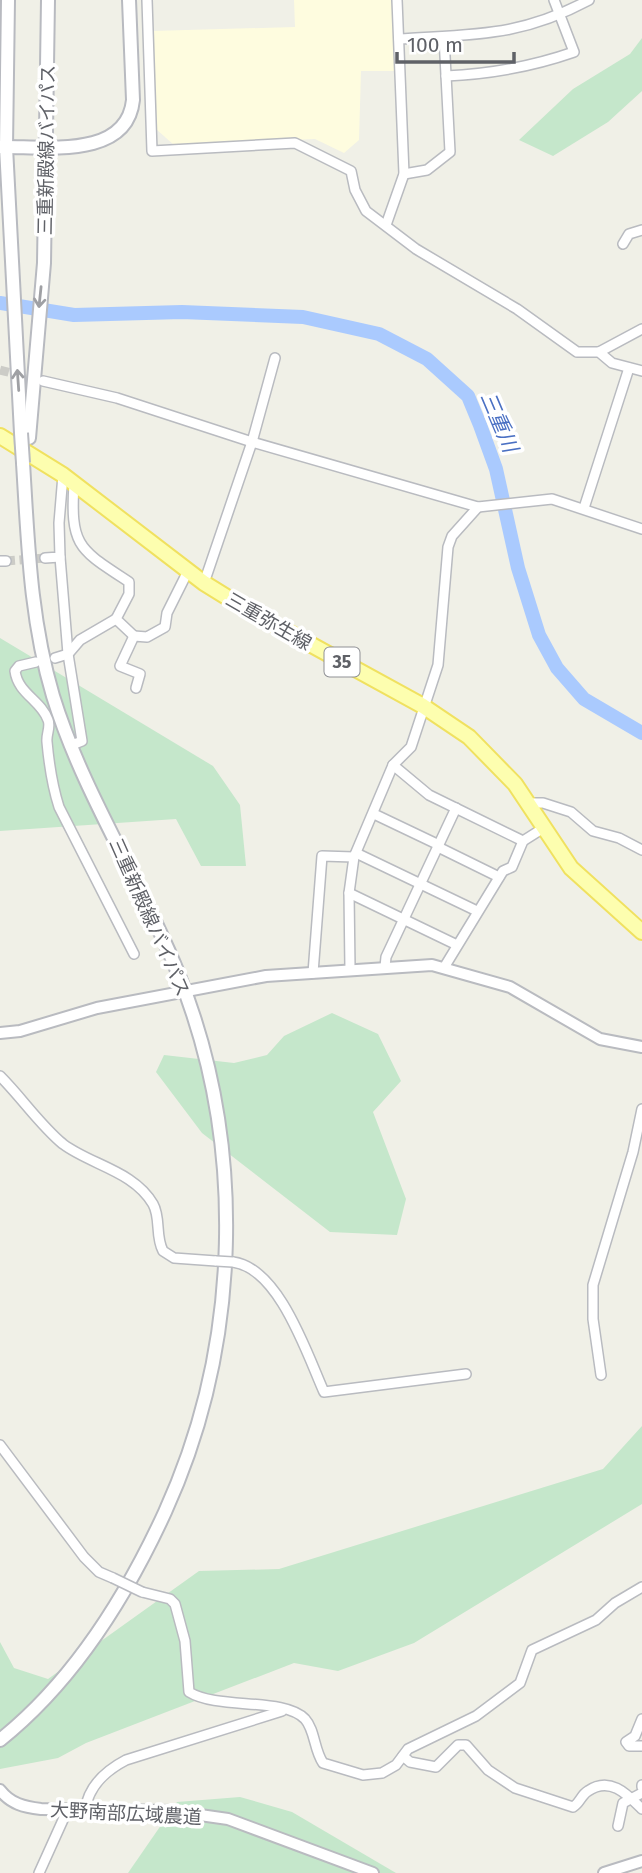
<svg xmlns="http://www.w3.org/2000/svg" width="642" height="1873" viewBox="0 0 642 1873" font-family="'Fira Sans','Noto Sans JP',sans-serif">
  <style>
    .commercial { fill: #fefcdf }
    .green { fill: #c5e7cb }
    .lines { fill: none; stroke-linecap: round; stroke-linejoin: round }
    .river { stroke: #aacafe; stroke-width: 14 }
    .minor-tunnel { stroke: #ccccc7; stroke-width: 9; stroke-dasharray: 9 4.5; stroke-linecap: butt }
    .minor-casing { stroke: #b9bbc0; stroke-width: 12 }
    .tertiary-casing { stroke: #b9bbc0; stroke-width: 14 }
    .secondary-casing { stroke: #b8bac0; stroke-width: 16 }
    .primary-casing { stroke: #f0e160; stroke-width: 18 }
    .minor { stroke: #fff; stroke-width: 9 }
    .tertiary { stroke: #fff; stroke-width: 10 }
    .secondary { stroke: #fff; stroke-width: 12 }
    .primary { stroke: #fdfeaf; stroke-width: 14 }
    .minor-bridge-casing { stroke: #b9bbc0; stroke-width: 12; stroke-linecap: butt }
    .secondary-bridge-casing { stroke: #b8bac0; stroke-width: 16; stroke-linecap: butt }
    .minor-bridge { stroke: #fff; stroke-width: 9 }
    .secondary-bridge { stroke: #fff; stroke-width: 12 }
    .oneway { stroke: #9fa0a4 }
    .labels { text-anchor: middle; stroke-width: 7; stroke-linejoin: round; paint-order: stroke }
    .shield { fill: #fff; stroke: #8f9095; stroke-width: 2 }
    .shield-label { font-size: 18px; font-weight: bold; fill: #5f6167 }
    .street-label { font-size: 19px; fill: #5f6167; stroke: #fff }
    .water-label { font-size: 21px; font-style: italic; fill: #4a70c3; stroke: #fff }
  </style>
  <rect width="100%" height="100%" fill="#f0f0e7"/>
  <!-- commercial -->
  <path class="commercial" d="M294,0H396L400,71H361L359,140L344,153L315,139L174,145L156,129L152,31L295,27Z"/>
  <!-- green -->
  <g class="green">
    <path d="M642,38V91L608,122L553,156L519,140L573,89L630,54Z"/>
    <path d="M0,638L213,766L240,805L246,866H201L176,819L0,831Z"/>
    <path d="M332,1013L378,1034L401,1081L373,1112L406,1199L397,1235L330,1232L202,1133L156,1072L164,1055L234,1063L267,1055L284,1036Z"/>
    <path d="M642,1426V1504L414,1643L338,1671L294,1663L86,1743L58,1758L0,1769V1642L14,1668L48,1679L199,1571L279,1569L603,1469Z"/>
    <path d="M240,1797L292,1812L396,1873H128L177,1802Z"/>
  </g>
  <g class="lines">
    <!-- river -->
    <path class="river" d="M0,303L74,315L182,312L303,317L379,334L427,359L468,396L480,425L496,469L518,568L539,635L557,668L584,699L642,733"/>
    <!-- minor-tunnel -->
    <g class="minor-tunnel">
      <path d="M0,370L39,380"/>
      <path d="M6,561L45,558"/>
    </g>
    <!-- minor casing -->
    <g class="minor-casing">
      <g id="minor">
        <path d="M147,0L152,151L295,143L351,171L355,190L366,211L416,249L517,309L577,352H599L612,363L642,371"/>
        <path d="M399,39C475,34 520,37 589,0"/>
        <path d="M446,76C491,74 531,67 574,52L554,0"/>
        <path d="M404,174L427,170L450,152L444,37"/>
        <path d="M386,225L404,174L397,0"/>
        <path d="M623,244L629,234L642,230"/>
        <path d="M599,352L642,329"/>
        <path d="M43,381L117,398L252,442L478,507L552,499L642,529"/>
        <path d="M74,483C70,547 79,549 129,582V594L116,619L134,636"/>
        <path d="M584,508L629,368"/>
        <path d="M60,557L68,654L82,741L72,745"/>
        <path d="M45,558L60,557L59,523L63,475"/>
        <path d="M0,561H6"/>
        <path d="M204,583L252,442L275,358"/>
        <path d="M55,658L68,654L80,640L116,619"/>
        <path d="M36,662L19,666L15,671C18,694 41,700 48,720C51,727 46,734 47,742C49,764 52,785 59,807L134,954"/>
        <path d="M136,688L140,674L120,666L134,636L147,637L165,627L167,613L188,571"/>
        <path d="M393,765L429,795L523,841"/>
        <path d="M527,803H543L571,812L593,831L619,838L642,850"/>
        <path d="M374,814L439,845"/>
        <path d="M438,847L499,877"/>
        <path d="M356,853L477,911"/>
        <path d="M349,893L457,945"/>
        <path d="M445,966L503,871L512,867L523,841L542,829"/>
        <path d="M385,967L386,957L456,808"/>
        <path d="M350,969L349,893L354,857L393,765L411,747L438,665L448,547L452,536L478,507"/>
        <path d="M313,973L322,856L354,857"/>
        <path d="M0,1076C22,1098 40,1125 63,1144C91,1165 134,1171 153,1204C161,1218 155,1236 163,1251L174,1258L216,1261"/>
        <path d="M233,1262C279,1268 307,1354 324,1392L466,1374"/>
        <path d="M601,1375L593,1319V1285L633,1152L642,1109"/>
        <path d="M0,1445L84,1557L99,1572L113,1578"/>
        <path d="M142,1592L170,1599L175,1604L185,1641L189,1692C218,1710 284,1697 305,1719C315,1730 314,1750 323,1763L363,1775L382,1773L396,1765L408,1749L476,1716L520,1683L532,1650L596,1620L615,1603L642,1587"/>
        <path d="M642,1719L635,1736L626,1742L629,1746H642"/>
        <path d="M403,1756L410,1762L436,1767L458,1745H466L488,1770L515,1788L573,1807C580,1803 581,1795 588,1791C610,1776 627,1794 642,1809"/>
        <path d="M642,1785V1787"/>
        <path d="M85,1811C88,1786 105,1771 126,1760L282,1711"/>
        <path d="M618,1826L623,1803L642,1793"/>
        <path d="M39,1873L67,1811"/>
      </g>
    </g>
    <!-- tertiary casing -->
    <g class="tertiary-casing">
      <g id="tertiary">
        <path d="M0,1033L20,1031L97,1008L266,976L432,965L510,987L600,1039L642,1047"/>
        <path d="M0,1790C11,1804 24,1807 41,1809L172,1811L228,1819L373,1873"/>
        <path d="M604,1873L642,1861"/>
      </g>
    </g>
    <!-- secondary casing -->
    <g class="secondary-casing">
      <g id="secondary">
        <path d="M8,0L6,147L21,433"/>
        <path d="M0,147C43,146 127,160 133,100L129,0"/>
        <path d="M29,438L44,263L48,0"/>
        <path d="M0,1740C74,1681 126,1597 165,1512C241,1345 247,1144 178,973C140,879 83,793 53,696C30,619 28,542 23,463"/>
      </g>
    </g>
    <!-- primary casing -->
    <g class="primary-casing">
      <path id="primary" d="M0,436L63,475L204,583L246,609L423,706L469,737L515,784L571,868L642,932"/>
    </g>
    <!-- minor -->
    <use href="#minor" class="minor"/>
    <!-- tertiary -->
    <use href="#tertiary" class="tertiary"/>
    <!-- secondary -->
    <use href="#secondary" class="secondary"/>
    <!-- primary -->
    <use href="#primary" class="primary"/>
    <!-- minor-bridge casing -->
    <g class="minor-bridge-casing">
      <g id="minor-bridge">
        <path d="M216,1261L233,1262"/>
        <path d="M113,1578L142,1592"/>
      </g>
    </g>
    <!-- secondary-bridge casing -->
    <g class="secondary-bridge-casing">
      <path id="secondary-bridge" d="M21,433L23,463"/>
    </g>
    <!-- minor-bridge -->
    <use href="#minor-bridge" class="minor-bridge"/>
    <!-- secondary-bridge -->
    <use href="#secondary-bridge" class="secondary-bridge"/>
  </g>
  <!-- one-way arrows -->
  <defs><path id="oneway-shaft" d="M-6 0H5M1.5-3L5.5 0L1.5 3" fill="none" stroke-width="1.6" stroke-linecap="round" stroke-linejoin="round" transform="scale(1.75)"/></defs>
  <g class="oneway">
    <use href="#oneway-shaft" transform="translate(40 297) rotate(96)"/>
    <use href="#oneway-shaft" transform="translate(18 380) rotate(-94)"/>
  </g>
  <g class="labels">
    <!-- shield labels -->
    <rect class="shield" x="324.5" y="647.5" width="35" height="29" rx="5"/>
    <g class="shield-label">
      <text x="342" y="668">35</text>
    </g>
    <!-- street labels -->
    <g class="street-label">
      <text transform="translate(46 150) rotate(-89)" y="7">三重新殿線バイパス</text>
      <text transform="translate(269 621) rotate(30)" y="7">三重弥生線</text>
      <text transform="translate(150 917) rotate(66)" y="7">三重新殿線バイパス</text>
      <text transform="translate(126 1813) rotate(3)" y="7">大野南部広域農道</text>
    </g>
    <!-- water labels -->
    <g class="water-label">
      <text transform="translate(499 422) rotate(67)" y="7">三重川</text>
    </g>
  </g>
  <!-- scale -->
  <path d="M397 52v10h117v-10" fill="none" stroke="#5f6167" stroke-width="3.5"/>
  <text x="407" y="52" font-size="21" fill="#5f6167" stroke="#ffffff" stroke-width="5" paint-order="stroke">100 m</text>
</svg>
